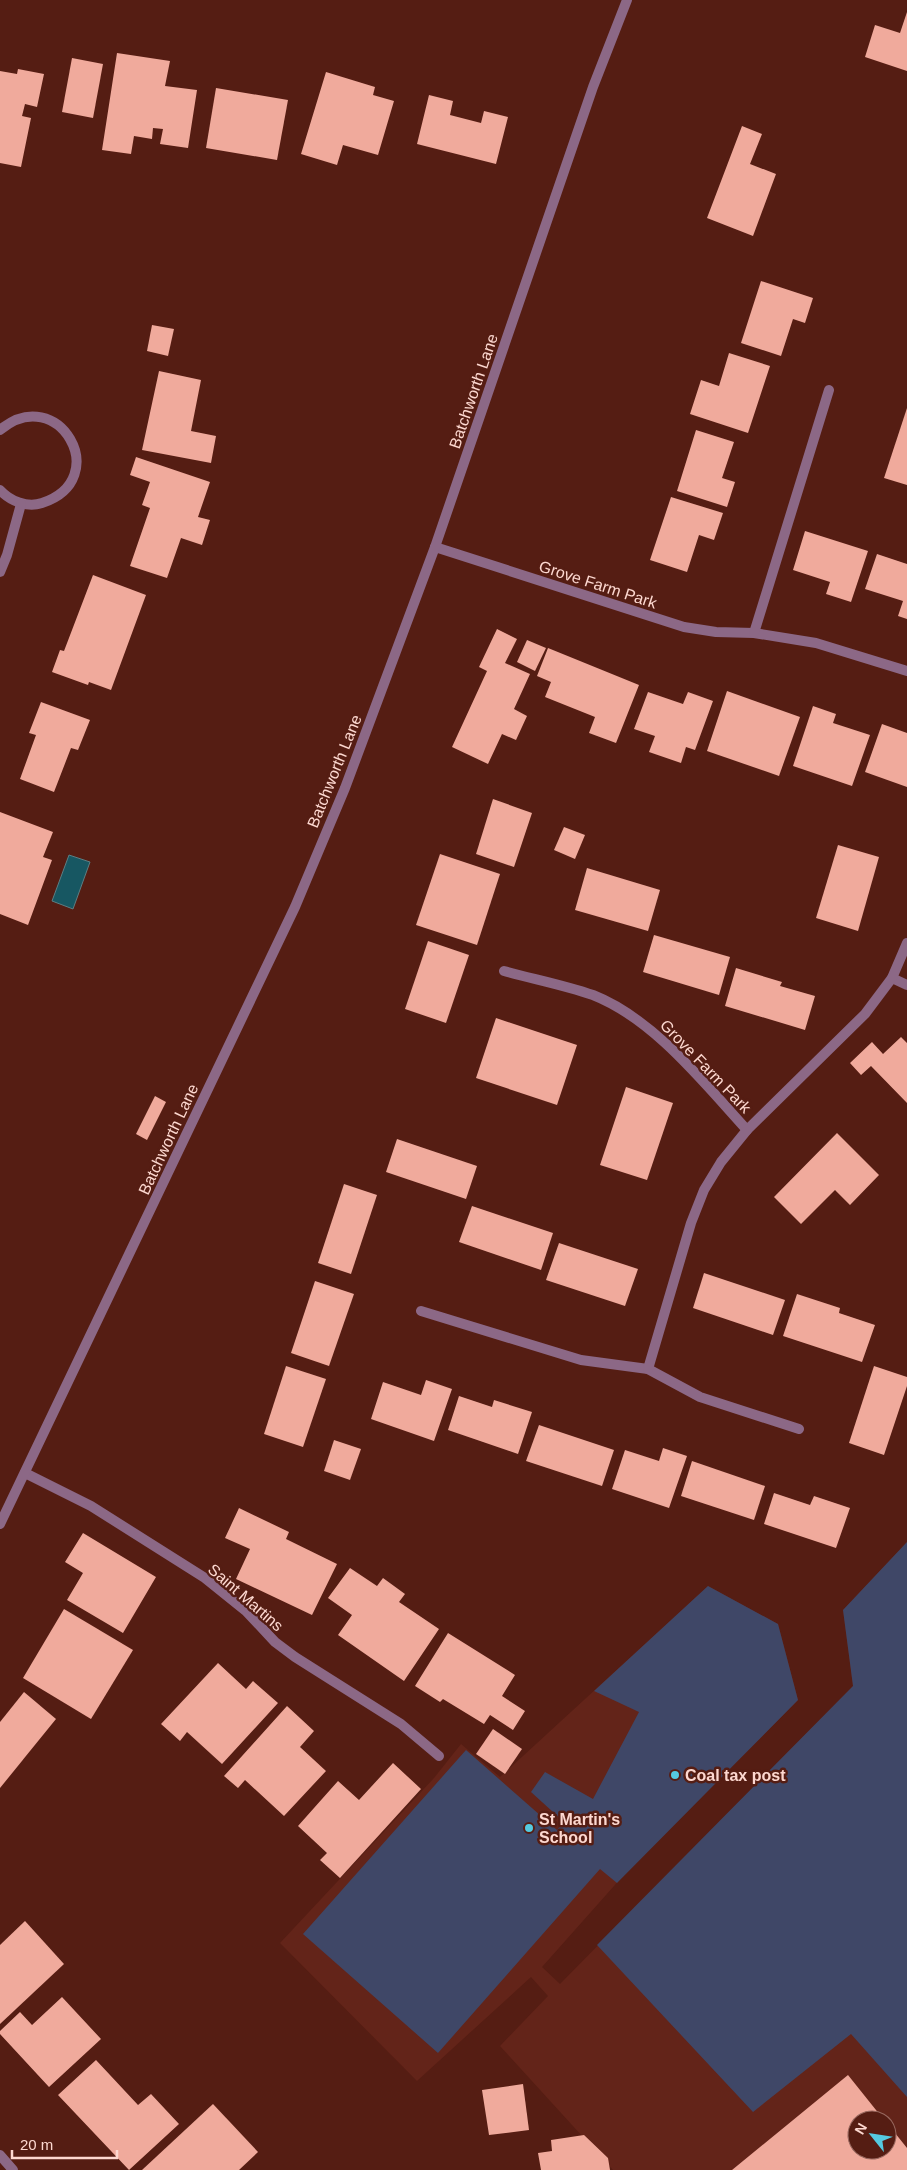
<svg xmlns="http://www.w3.org/2000/svg" width="907" height="2170" viewBox="0 0 907 2170" font-family="Helvetica,sans-serif">
  <style>
    .built { fill: #632419; fill-rule: evenodd }
    .green { fill: #3f4767 }
    .water { fill: #175762; stroke: #5c7e83 }
    .building { fill: #f0aa9c }
    .lines { fill: none; stroke-linecap: round; stroke-linejoin: round }
    .minor { stroke: #8c6886; stroke-width: 10 }
    .tertiary { stroke: #8c6886; stroke-width: 10 }
    .poi-dot { fill: #55cae0; stroke: #551d13; stroke-width: 2 }
    .labels { text-anchor: middle; stroke-width: 5; stroke-linejoin: round; paint-order: stroke }
    .street-label { font-size: 16px; fill: #fdd8d0; stroke: #551d13 }
    .poi-label { font-size: 16px; font-weight: bold; fill: #fdd8d0; stroke: #551d13; text-anchor: start }
  </style>
  <rect width="100%" height="100%" fill="#551d13"/>
  <!-- built -->
  <path class="built" d="M907,1542V2170H613L500,2046L548,1996L531,1977L417,2081L280,1943L434,1778L461,1744L500,1777L708,1586L778,1624L798,1700L622,1877L542,1967L560,1984L853,1686L843,1610ZM857,2120H887V2150H857Z"/>
  <!-- green -->
  <g class="green">
    <path d="M907,1542V2097L851,2034L753,2112L597,1945L853,1686L843,1610Z"/>
    <path d="M708,1586L778,1624L798,1700L617,1883L600,1869L438,2053L303,1934L466,1750L557,1830L564,1822L531,1792L545,1772L593,1799L639,1712L594,1691Z"/>
  </g>
  <!-- water -->
  <path class="water" d="M69,855L90,862L73,909L52,901Z"/>
  <!-- building -->
  <g class="building">
    <path d="M907,12V71L865,57L875,25L900,33Z"/>
    <path d="M117,53L170,61L165,86L197,90L188,148L160,144L163,129L153,128L152,139L134,136L131,154L102,150Z"/>
    <path d="M72,58L103,64L93,118L62,112Z"/>
    <path d="M18,69L44,74L37,107L25,104L22,116L31,118L21,167L0,163V71L17,74Z"/>
    <path d="M326,72L375,87L373,95L394,101L378,155L343,145L337,165L301,154Z"/>
    <path d="M216,88L288,100L277,160L206,148Z"/>
    <path d="M429,95L453,101L450,115L481,123L484,111L508,117L496,164L417,144Z"/>
    <path d="M742,126L762,134L750,164L776,174L753,236L707,218Z"/>
    <path d="M761,281L813,298L805,323L793,319L781,356L741,343Z"/>
    <path d="M152,325L174,329L168,356L147,351Z"/>
    <path d="M729,353L770,366L748,433L690,414L701,380L719,386Z"/>
    <path d="M159,371L201,380L191,431L216,436L211,463L142,450Z"/>
    <path d="M907,408V485L884,478Z"/>
    <path d="M696,430L734,442L722,478L735,482L727,507L677,491Z"/>
    <path d="M136,457L210,482L198,517L210,520L202,545L181,538L167,578L130,566L150,508L142,505L150,482L130,475Z"/>
    <path d="M671,497L723,513L714,540L699,535L687,572L650,560Z"/>
    <path d="M805,531L868,551L851,602L826,594L830,582L793,570Z"/>
    <path d="M877,554L907,564V619L898,616L903,601L865,589Z"/>
    <path d="M93,575L146,595L111,690L89,682L88,685L52,672L60,650L64,651Z"/>
    <path d="M497,629L517,639L505,663L530,674L514,709L527,716L516,740L502,734L488,764L452,747L487,671L479,667Z"/>
    <path d="M527,640L546,648L535,671L517,662Z"/>
    <path d="M548,648L639,685L616,743L589,733L595,717L545,697L551,682L537,676Z"/>
    <path d="M727,691L800,717L779,776L707,751Z"/>
    <path d="M648,692L683,704L688,692L713,701L695,750L686,747L681,763L649,752L655,736L634,729Z"/>
    <path d="M41,702L90,720L78,750L71,748L54,792L20,779L36,735L29,733Z"/>
    <path d="M813,706L836,714L833,723L870,735L852,786L793,766Z"/>
    <path d="M882,724L907,733V787L865,772Z"/>
    <path d="M493,799L532,813L514,867L476,854Z"/>
    <path d="M0,812L53,832L43,857L52,860L28,925L0,914Z"/>
    <path d="M564,827L585,835L575,859L554,850Z"/>
    <path d="M838,845L879,857L858,931L816,918Z"/>
    <path d="M440,854L500,874L477,945L416,925Z"/>
    <path d="M587,868L660,890L648,931L575,910Z"/>
    <path d="M654,935L730,957L719,995L643,972Z"/>
    <path d="M428,941L469,955L446,1023L405,1009Z"/>
    <path d="M736,968L782,982L780,986L815,996L805,1030L725,1006Z"/>
    <path d="M496,1018L577,1045L557,1105L476,1078Z"/>
    <path d="M901,1037L907,1043V1103L871,1066L861,1075L850,1063L872,1042L883,1054Z"/>
    <path d="M626,1087L673,1103L647,1180L600,1165Z"/>
    <path d="M155,1096L166,1102L147,1140L136,1134Z"/>
    <path d="M837,1133L879,1175L850,1205L835,1190L801,1224L774,1197Z"/>
    <path d="M397,1139L477,1166L466,1199L386,1172Z"/>
    <path d="M344,1184L377,1195L351,1274L318,1263Z"/>
    <path d="M472,1206L553,1233L541,1270L459,1242Z"/>
    <path d="M559,1243L638,1269L625,1306L546,1280Z"/>
    <path d="M704,1273L785,1300L773,1335L693,1308Z"/>
    <path d="M315,1281L354,1294L329,1366L291,1353Z"/>
    <path d="M797,1294L840,1308L839,1313L875,1325L862,1362L783,1336Z"/>
    <path d="M286,1366L326,1379L303,1447L264,1434Z"/>
    <path d="M874,1366L907,1377V1386L884,1455L849,1443Z"/>
    <path d="M426,1380L452,1389L434,1441L371,1419L383,1382L421,1395Z"/>
    <path d="M459,1396L492,1407L494,1400L532,1412L518,1454L448,1430Z"/>
    <path d="M539,1425L614,1450L602,1486L526,1461Z"/>
    <path d="M334,1440L361,1449L350,1480L324,1471Z"/>
    <path d="M663,1448L687,1456L669,1508L612,1489L625,1450L659,1461Z"/>
    <path d="M692,1461L765,1486L754,1520L681,1496Z"/>
    <path d="M774,1493L810,1505L814,1496L850,1508L836,1548L764,1524Z"/>
    <path d="M239,1508L289,1532L286,1539L337,1564L312,1615L236,1579L250,1549L225,1538Z"/>
    <path d="M83,1533L156,1577L123,1633L67,1600L83,1573L65,1562Z"/>
    <path d="M350,1568L377,1586L383,1578L405,1594L399,1602L439,1629L404,1681L338,1635L352,1615L328,1598Z"/>
    <path d="M64,1609L133,1650L91,1719L23,1678Z"/>
    <path d="M448,1633L515,1675L502,1696L525,1711L513,1730L490,1715L484,1724L443,1699L440,1702L415,1686Z"/>
    <path d="M218,1663L246,1689L253,1681L278,1703L222,1764L187,1732L180,1741L161,1724Z"/>
    <path d="M24,1692L56,1719L0,1788V1722Z"/>
    <path d="M287,1706L314,1731L300,1747L326,1771L284,1816L245,1780L238,1788L224,1776Z"/>
    <path d="M493,1729L522,1749L505,1774L476,1754Z"/>
    <path d="M393,1763L421,1789L340,1878L320,1860L327,1853L298,1826L338,1781L359,1800Z"/>
    <path d="M25,1921L64,1964L0,2024V1945Z"/>
    <path d="M62,1997L101,2039L49,2087L0,2034V2031L20,2012L32,2025Z"/>
    <path d="M96,2060L138,2105L151,2094L179,2124L129,2170L58,2095Z"/>
    <path d="M848,2075L884,2120H857V2150H887V2123L907,2148V2170H732Z"/>
    <path d="M523,2084L529,2130L489,2135L482,2090Z"/>
    <path d="M213,2104L258,2152L239,2170H142Z"/>
    <path d="M584,2135L608,2158L610,2170H541L538,2153L552,2151L551,2140Z"/>
  </g>
  <g class="lines">
    <!-- minor -->
    <g class="minor">
      <path d="M0,430C58,381 115,479 42,503C27,508 10,501 0,490"/>
      <path d="M435,547L684,627L716,632L754,633L816,643L907,671"/>
      <path d="M0,572L7,555L21,504"/>
      <path d="M754,633L829,390"/>
      <path d="M504,971C533,979 564,985 593,995C654,1019 704,1083 747,1130"/>
      <path d="M892,978L907,985"/>
      <path d="M421,1311L581,1360L648,1369L700,1397L799,1429"/>
      <path d="M648,1369L691,1223L704,1190L721,1162L747,1130L865,1014L892,978L907,943"/>
      <path d="M25,1473L91,1506L205,1578L246,1611L275,1642L295,1657L401,1724L439,1756"/>
      <path d="M0,2155L13,2170"/>
    </g>
    <!-- tertiary -->
    <path class="tertiary" d="M0,1524L295,907L345,788L435,547L593,87L627,0"/>
  </g>
  <!-- markers -->
  <g class="poi-dot">
    <circle cx="675" cy="1775" r="5"/>
    <circle cx="529" cy="1828" r="5"/>
  </g>
  <g class="labels">
    <!-- street labels -->
    <g class="street-label">
      <text transform="translate(473 391) rotate(-71)" y="6">Batchworth Lane</text>
      <text transform="translate(598 584) rotate(18)" y="6">Grove Farm Park</text>
      <text transform="translate(334 771) rotate(-68)" y="6">Batchworth Lane</text>
      <text transform="translate(706 1066) rotate(46)" y="6">Grove Farm Park</text>
      <text transform="translate(168 1139) rotate(-65)" y="6">Batchworth Lane</text>
      <text transform="translate(246 1597) rotate(41)" y="6">Saint Martins</text>
    </g>
    <!-- poi labels -->
    <g class="poi-label">
      <text x="685" y="1781">Coal tax post</text>
      <text x="539" y="1825">St Martin's<tspan x="539" dy="18">School</tspan></text>
    </g>
  </g>
  <!-- north arrow -->
  <g transform="translate(872 2135) rotate(300)"><circle r="24" fill="#551d13" stroke="#98685f"/>
  <path d="M0-4L9 19L0 12L-9 19Z" fill="#55cae0"/>
  <text y="-8" font-size="14" font-weight="bold" text-anchor="middle" fill="#fdd8d0">N</text>
  </g>
  <!-- scale -->
  <path d="M12 2150v8h105v-8" fill="none" stroke="#fdd8d0" stroke-width="2.5"/>
  <text x="20" y="2150" font-size="15" fill="#fdd8d0" stroke="#551d13" stroke-width="4" paint-order="stroke">20 m</text>
</svg>
